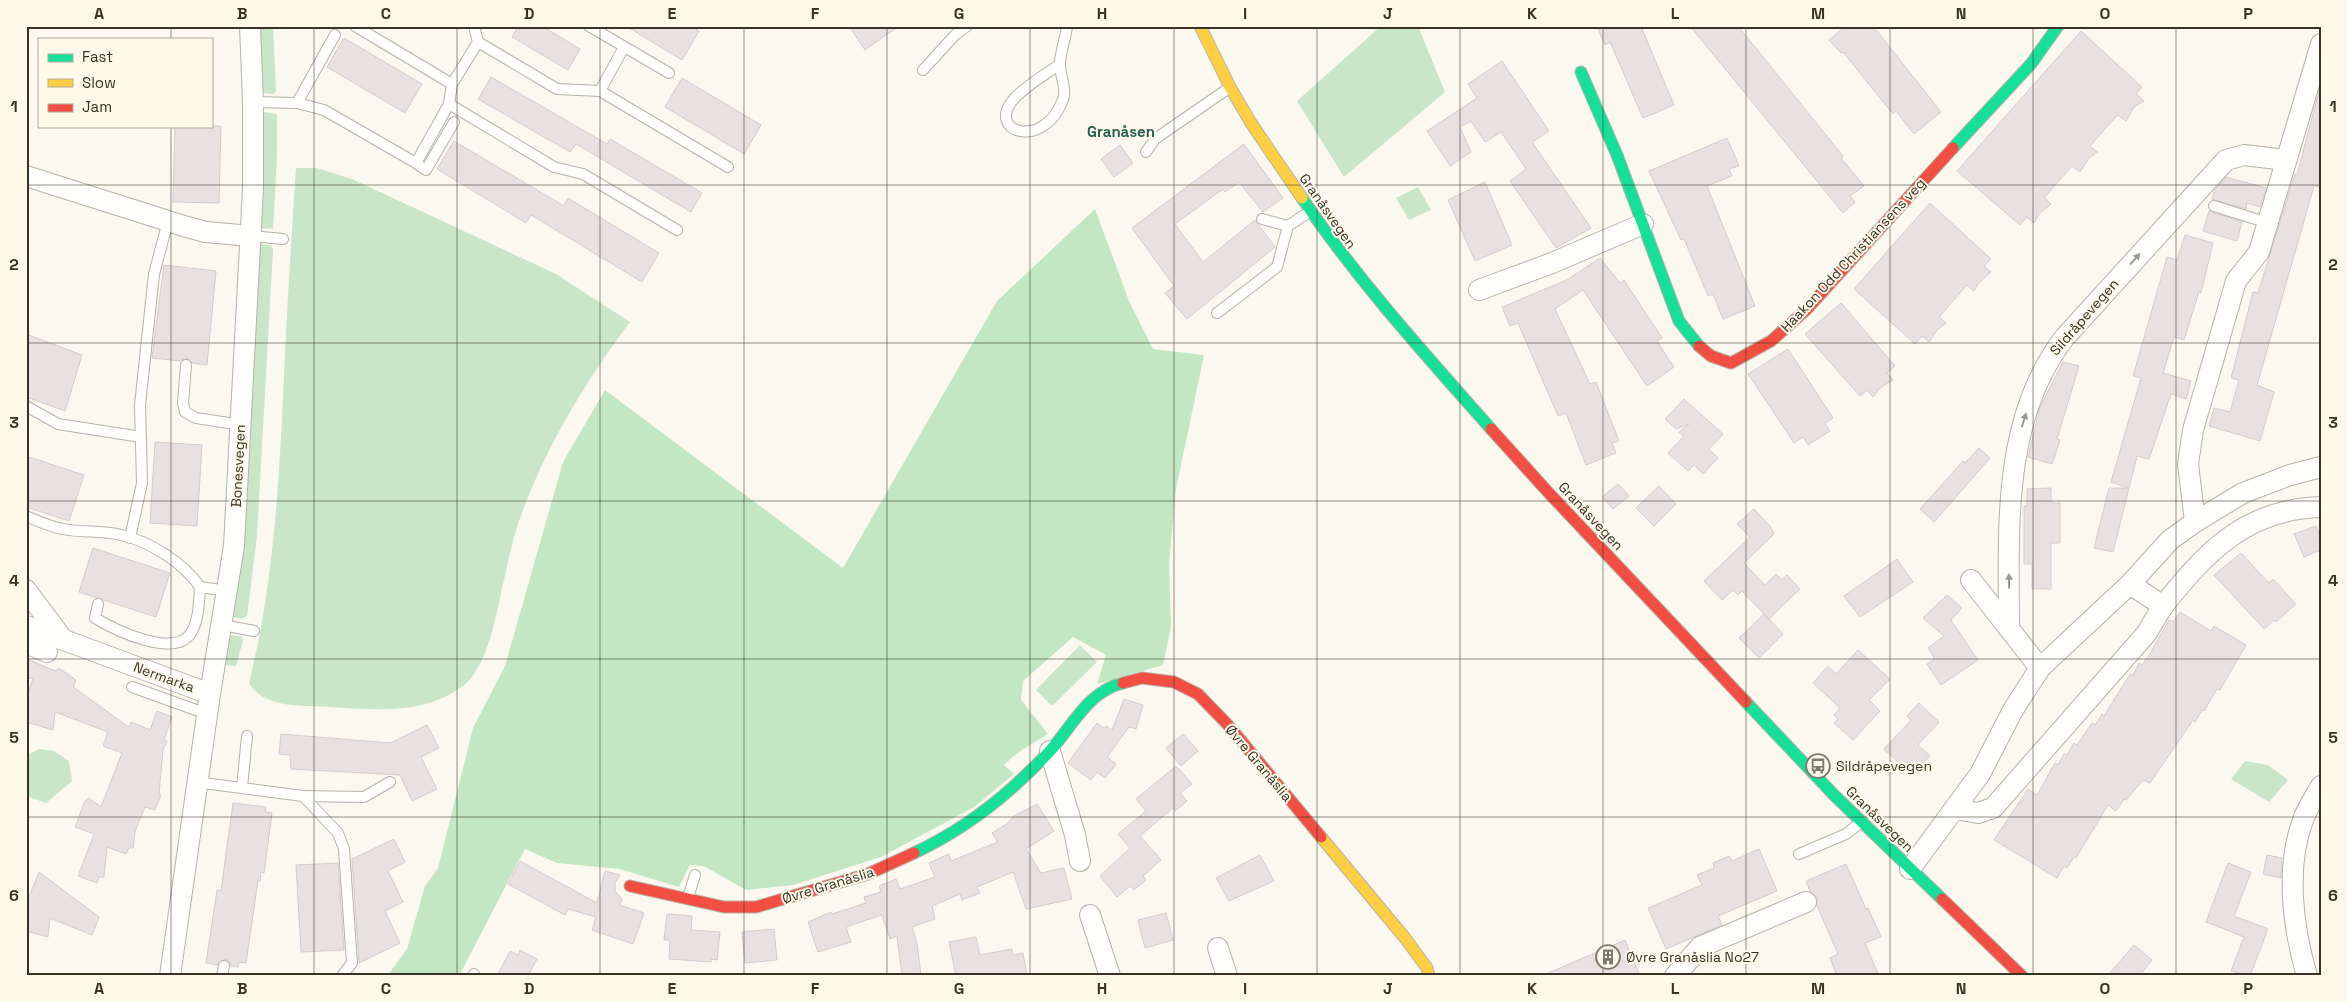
<svg xmlns="http://www.w3.org/2000/svg" width="2347" height="1002" viewBox="0 0 2347 1002" font-family="'Space Grotesk',sans-serif">
  <style>
    .green { fill: #cae6c8 }
    .forest { fill: #c3e7c2 }
    .building { fill: #e8e1e1; stroke: #d3cccd }
    .lines { fill: none; stroke-linecap: round; stroke-linejoin: round }
    .lane-casing { stroke: #b6b2a8; stroke-width: 12 }
    .street-casing { stroke: #b6b2a8; stroke-width: 22 }
    .fast-casing { stroke: #b6b2a8; stroke-width: 13 }
    .slow-casing { stroke: #b6b2a8; stroke-width: 13 }
    .jam-casing { stroke: #b6b2a8; stroke-width: 13 }
    .lane { stroke: #fefefd; stroke-width: 10 }
    .street { stroke: #fefefd; stroke-width: 20 }
    .fast { stroke: #16e098; stroke-width: 11 }
    .slow { stroke: #ffcf43; stroke-width: 11 }
    .jam { stroke: #f24e42; stroke-width: 11 }
    .oneway { fill: #9b9891 }
    .grid { fill: none; stroke: #383325; stroke-width: 1; stroke-opacity: 0.55 }
    .labels { text-anchor: middle; stroke-width: 4; stroke-linejoin: round; paint-order: stroke }
    .street-label { font-size: 14px; fill: #383325; stroke: #fff9ec }
    .poi-label { font-size: 14px; fill: #383325; stroke: #fff9ec; text-anchor: start }
    .neighbourhood-label { font-size: 15px; font-weight: bold; fill: #275f57; stroke: #fff9ec }
    .neatline { fill: none; stroke: #383325; stroke-width: 2 }
    .grid-label { font-size: 16px; text-anchor: middle; font-weight: bold; fill: #383325 }
  </style>
  <rect width="100%" height="100%" fill="#fbf8f0"/>
  <!-- green -->
  <g class="green">
    <path d="M258,26H273L276,91L274,94L262,93Z"/>
    <path d="M1381,26H1418L1445,92L1344,177L1297,101Z"/>
    <path d="M263,112L277,114V157L273,229L260,228Z"/>
    <path d="M296,168H317L352,179L556,274L630,322C588,378 550,440 525,505C514,532 508,561 502,589C496,616 487,668 463,686C425,715 374,710 329,707C303,705 264,709 249,683C276,574 280,465 285,353C288,291 292,230 296,168Z"/>
    <path d="M1418,187L1431,210L1409,220L1396,198Z"/>
    <path d="M259,244L270,245L273,249L257,536L247,616L242,619L232,617Z"/>
    <path d="M230,635L242,637L243,640L236,666L223,665Z"/>
    <path d="M1080,645L1097,662L1052,706L1036,690Z"/>
    <path d="M39,749L54,751L69,761L72,781L46,803L29,797L26,793V756Z"/>
    <path d="M2245,761L2268,765L2288,780L2269,802L2231,779Z"/>
  </g>
  <!-- forest -->
  <path class="forest" d="M1095,209L1129,301L1153,349L1204,355L1176,489L1169,563L1171,627L1163,665L1097,684L1106,655L1073,637L1023,681L1021,700L1048,734C1031,745 1019,750 1004,765L1014,774L974,807L881,857L793,885L746,890L704,866L690,865L679,887L620,869L557,863L525,849L459,976H387L407,949L425,886L438,868L473,728L505,666L563,462L605,390L843,568L997,301Z"/>
  <!-- building -->
  <g class="building">
    <path d="M518,26H542L580,49L568,70L512,37Z"/>
    <path d="M626,26H691L699,31L682,60Z"/>
    <path d="M849,26H899L865,50Z"/>
    <path d="M1597,26H1648L1642,29L1674,105L1643,118L1610,42L1605,45Z"/>
    <path d="M1690,26H1738L1843,156L1841,158L1864,186L1850,196L1855,202L1843,213Z"/>
    <path d="M1846,26H1873L1941,112L1914,134L1896,111L1893,114L1843,52L1841,53L1829,40Z"/>
    <path d="M2081,31L2142,87L2136,94L2144,101L2134,107L2126,121L2118,115L2111,122L2090,146L2097,152L2089,158L2080,172L2072,166L2044,198L2051,204L2039,214L2034,223L2027,217L2020,225L1957,171Z"/>
    <path d="M344,38L422,84L405,113L327,67Z"/>
    <path d="M1502,61L1549,131L1532,142L1591,228L1556,248L1510,181L1526,169L1501,132L1485,142L1471,121L1460,127L1471,152L1450,166L1427,131L1477,98L1468,84Z"/>
    <path d="M491,77L607,144L610,139L702,193L691,212L576,144L570,152L478,99Z"/>
    <path d="M682,78L761,125L744,154L665,107Z"/>
    <path d="M2319,91L2321,188L2314,186L2257,385L2274,392L2260,441L2209,426L2214,408L2230,412L2239,380L2231,378L2253,292L2258,293L2295,174L2297,175Z"/>
    <path d="M175,126H221L219,203L173,202Z"/>
    <path d="M1727,138L1739,166L1729,169L1732,176L1707,186L1755,306L1723,319L1713,294L1708,296L1684,239L1681,240L1649,171Z"/>
    <path d="M454,141L564,206L568,198L659,253L642,282L531,215L526,223L437,169Z"/>
    <path d="M1244,144L1283,198L1263,212L1239,182L1225,192L1223,189L1175,224L1203,262L1255,220L1275,247L1187,319L1165,293L1174,286L1132,228Z"/>
    <path d="M1120,145L1133,163L1114,177L1101,159Z"/>
    <path d="M2226,177L2266,188L2260,207L2247,203L2246,209L2212,199L2215,190Z"/>
    <path d="M1485,182L1512,245L1475,261L1448,200Z"/>
    <path d="M1930,203L1991,259L1984,266L1991,272L1979,283L1974,291L1967,285L1939,317L1946,323L1938,329L1929,342L1922,336L1915,344L1854,289Z"/>
    <path d="M2209,211L2242,222L2237,241L2203,231Z"/>
    <path d="M2185,235L2213,243L2201,293L2199,292L2184,340L2174,337L2163,373L2191,381L2186,399L2171,394L2149,459L2137,456L2129,488L2111,482L2141,378L2133,376L2167,257L2177,260Z"/>
    <path d="M1600,258L1620,283L1624,280L1662,338L1657,341L1674,367L1647,386L1583,290L1555,309L1590,384L1596,382L1619,441L1612,443L1616,453L1586,465L1566,413L1558,416L1518,323L1510,326L1502,307L1567,280Z"/>
    <path d="M164,265L216,271L207,365L192,363L187,358L180,361L152,358Z"/>
    <path d="M1841,303L1895,366L1887,373L1893,380L1880,388L1873,397L1867,390L1860,396L1805,334Z"/>
    <path d="M26,334L82,355L65,411L26,397Z"/>
    <path d="M1788,349L1833,418L1825,423L1830,431L1808,445L1803,437L1794,443L1748,374Z"/>
    <path d="M2063,362L2079,366L2057,439L2060,440L2052,464L2028,457L2040,407Z"/>
    <path d="M1684,399L1723,434L1709,449L1718,458L1703,474L1694,465L1688,471L1668,453L1684,436L1679,432L1689,424L1676,429L1665,419Z"/>
    <path d="M155,442L202,445L197,526L150,523Z"/>
    <path d="M1979,448L1990,458L1934,522L1920,509L1963,461L1965,463Z"/>
    <path d="M26,456L84,475L69,521L26,507Z"/>
    <path d="M1618,484L1629,496L1613,509L1602,497Z"/>
    <path d="M1659,486L1676,504L1654,526L1636,508Z"/>
    <path d="M2051,488V503H2060V543H2051V589H2032V564H2024V506H2027V489Z"/>
    <path d="M2109,488H2129L2113,552L2094,548Z"/>
    <path d="M1754,509L1770,526L1774,534L1744,563L1765,585L1776,574L1782,580L1787,575L1800,589L1769,619L1742,591L1738,595L1733,590L1722,600L1704,581L1750,537L1737,524Z"/>
    <path d="M2316,526L2321,538V550L2304,557L2294,534Z"/>
    <path d="M93,548L170,573L156,617L79,592Z"/>
    <path d="M2241,553L2269,583L2273,579L2296,604L2276,622L2274,620L2264,629L2214,575Z"/>
    <path d="M1897,559L1913,582L1860,617L1844,596Z"/>
    <path d="M1947,595L1962,608L1951,620L1978,660L1941,685L1927,664L1935,659L1928,648L1944,636L1923,618Z"/>
    <path d="M2180,612L2211,631L2214,626L2246,645L2220,690L2217,689L2204,711L2202,710L2195,722L2193,720L2150,783L2143,780L2126,800L2124,799L2116,811L2108,805L2076,858L2074,857L2067,868L2064,866L2057,878L1994,840L2028,789L2037,795L2055,763L2058,765L2064,754L2067,755L2074,743L2077,745L2092,723L2095,725L2102,714L2104,716L2130,674L2133,675L2139,663L2142,665L2149,655L2169,620L2173,622Z"/>
    <path d="M1764,614L1783,634L1759,658L1739,638Z"/>
    <path d="M1858,650L1890,679L1869,700L1880,711L1853,740L1834,723L1838,719L1834,715L1840,708L1813,683L1828,666L1836,674Z"/>
    <path d="M26,659L56,671L59,668L76,680L73,687L129,727L131,722L150,730L157,711L172,717L164,740L167,741L163,750L159,794L161,795L155,810L145,807L135,831L133,848H129L126,854L107,847L104,877H99L97,883L78,876L94,834L75,827L85,801L89,798L101,807L122,753L103,746L108,732L55,712L53,730L26,722V698L33,679L26,677Z"/>
    <path d="M1124,699L1143,705L1136,729L1129,727L1107,757L1116,764L1105,778L1097,772L1091,780L1068,763L1097,723L1104,728L1106,726L1112,730Z"/>
    <path d="M1919,703L1939,722L1918,745L1930,756L1912,776L1884,749L1911,720L1907,716Z"/>
    <path d="M427,725L439,748L421,757L437,789L412,801L400,775L291,769L290,755L279,754L281,734L390,743Z"/>
    <path d="M1183,734L1198,751L1181,766L1166,748Z"/>
    <path d="M1176,766L1192,784L1180,793L1187,801L1175,811L1173,808L1140,836L1161,860L1143,876L1146,880L1134,890L1130,886L1117,897L1100,876L1130,848L1118,834L1146,811L1136,799Z"/>
    <path d="M233,803L266,807L265,812L272,813L264,873L261,872L260,881H258L246,963L239,962L238,967L231,966L229,961L225,959L217,965L206,963L217,890L221,891Z"/>
    <path d="M1037,804L1054,831L1026,849L1041,873L1064,868L1072,899L1026,909L1013,872L977,887L980,893L962,900L960,894L932,906L935,919L912,927L917,943L921,976H902L897,936L890,939L882,915L846,927L851,942L818,952L808,922L831,912L832,914L866,903L864,897L881,892L879,886L896,879L900,889L935,877L929,863L949,854L951,861L998,842L992,833L1008,823L1014,816Z"/>
    <path d="M394,839L405,862L388,871L403,902L385,911L400,943L359,963L352,859Z"/>
    <path d="M1759,849L1777,891L1718,916L1722,925L1666,949L1648,908L1702,885L1697,875L1714,868L1713,863L1729,856L1732,861Z"/>
    <path d="M1260,855L1274,881L1229,901L1216,878Z"/>
    <path d="M2267,855L2282,858L2281,878L2263,874Z"/>
    <path d="M520,861L597,903L605,871L620,875L615,883V891L622,899L620,905L644,913L633,944L592,930L596,917L568,909L565,915L508,884Z"/>
    <path d="M338,863L344,950L301,952L296,865Z"/>
    <path d="M2228,863L2251,872L2234,916L2268,929L2250,976L2231,971L2244,937L2206,922Z"/>
    <path d="M1846,864L1866,909L1868,908L1881,937L1865,943L1879,976H1837L1830,958L1838,954L1817,906V897L1810,891L1806,881Z"/>
    <path d="M39,872L99,917L92,935L50,918L48,937L26,931V904Z"/>
    <path d="M1166,913L1173,940L1145,948L1138,920Z"/>
    <path d="M667,914L692,916L691,930L720,932L717,960L711,959V962L669,959L670,940H664Z"/>
    <path d="M774,929L777,960L745,963L742,932Z"/>
    <path d="M976,937L980,955L1012,949L1013,955L1023,953L1027,976H956L949,942Z"/>
    <path d="M1625,940L1640,976H1541Z"/>
    <path d="M2134,945L2152,960L2139,976H2107Z"/>
    <path d="M520,950L537,959L528,976H497L510,951L518,955Z"/>
  </g>
  <g class="lines">
    <!-- lane casing -->
    <g class="lane-casing">
      <g id="lane">
        <path d="M355,26L452,84"/>
        <path d="M589,26L669,73"/>
        <path d="M478,42L557,89L600,91L728,167"/>
        <path d="M1060,64C1045,75 1026,85 1014,99C985,131 1042,151 1062,102C1068,90 1060,77 1060,64C1060,52 1066,38 1067,26"/>
        <path d="M923,70L955,35L967,26"/>
        <path d="M600,91L624,47"/>
        <path d="M253,102L297,103L335,35"/>
        <path d="M297,103L324,110L416,163L449,104L452,84L478,42L474,26"/>
        <path d="M449,104L554,167L583,174L677,230"/>
        <path d="M1146,152L1155,139L1229,88"/>
        <path d="M416,163L426,170L454,122"/>
        <path d="M2214,206L2268,223"/>
        <path d="M1262,219L1288,226"/>
        <path d="M251,236L283,239"/>
        <path d="M1217,313L1277,267L1288,226L1309,212"/>
        <path d="M186,365L183,403L185,412L196,418L229,423"/>
        <path d="M26,406L58,424L141,437"/>
        <path d="M26,516C38,521 50,527 63,529C82,533 102,530 121,535C149,541 184,563 200,587"/>
        <path d="M130,538L142,483L140,405L154,274L168,221"/>
        <path d="M98,604L95,618C115,630 174,659 191,633C199,620 199,602 200,587L228,591"/>
        <path d="M223,625L254,631"/>
        <path d="M132,687L196,710L208,711"/>
        <path d="M196,782L303,796L338,833L344,849L352,963L342,976"/>
        <path d="M242,787L247,736"/>
        <path d="M303,796L364,797L390,782"/>
        <path d="M1799,854L1846,834L1860,823"/>
        <path d="M688,898L695,875"/>
        <path d="M222,976L224,966"/>
        <path d="M473,976L474,974"/>
      </g>
    </g>
    <!-- street casing -->
    <g class="street-casing">
      <g id="street">
        <path d="M26,176L187,227L206,232L251,236"/>
        <path d="M1479,290L1552,263L1643,224"/>
        <path d="M2195,522L2188,464L2193,430L2236,281L2259,252L2321,44"/>
        <path d="M1971,580L2040,668"/>
        <path d="M2130,584L2163,606C2206,552 2246,509 2321,507"/>
        <path d="M26,590L62,638"/>
        <path d="M26,626L210,694L170,976"/>
        <path d="M2009,629C2009,531 2001,419 2065,337L2226,160L2244,155L2286,160"/>
        <path d="M26,643L47,652"/>
        <path d="M210,694L234,546L253,189V102L250,26"/>
        <path d="M1050,751L1075,835L1080,861"/>
        <path d="M1955,809L1978,813L1993,808L2146,634L2163,606"/>
        <path d="M1910,869L1980,774L2013,710L2040,668L2130,584L2170,540L2195,522L2243,493L2290,475L2321,467"/>
        <path d="M1090,915L1110,976"/>
        <path d="M1218,948L1227,976"/>
        <path d="M1675,976L1700,947L1806,902"/>
        <path d="M2307,976C2293,928 2285,868 2303,820C2307,808 2315,797 2321,786"/>
      </g>
    </g>
    <!-- fast casing -->
    <g class="fast-casing">
      <g id="fast">
        <path d="M1581,72L1617,155L1679,321L1699,346"/>
        <path d="M1953,148L2031,64L2058,26"/>
        <path d="M1302,198C1360,283 1424,353 1491,429"/>
        <path d="M1746,702L1834,795L1942,899"/>
        <path d="M914,853C950,836 983,814 1013,787C1025,776 1038,764 1049,752C1072,727 1088,691 1123,683"/>
      </g>
    </g>
    <!-- slow casing -->
    <g class="slow-casing">
      <g id="slow">
        <path d="M1200,26L1230,87L1251,123L1302,198"/>
        <path d="M1321,837L1405,938L1427,968L1429,976"/>
      </g>
    </g>
    <!-- jam casing -->
    <g class="jam-casing">
      <g id="jam">
        <path d="M1699,346L1711,356L1731,363L1771,341L1806,310L1953,148"/>
        <path d="M1491,429L1547,491L1746,702"/>
        <path d="M1123,683L1142,678L1174,682L1198,694L1228,725L1321,837"/>
        <path d="M630,886L724,907H756L868,874L914,853"/>
        <path d="M1942,899L2022,976"/>
      </g>
    </g>
    <!-- lane -->
    <use href="#lane" class="lane"/>
    <!-- street -->
    <use href="#street" class="street"/>
    <!-- fast -->
    <use href="#fast" class="fast"/>
    <!-- slow -->
    <use href="#slow" class="slow"/>
    <!-- jam -->
    <use href="#jam" class="jam"/>
  </g>
  <!-- one-way arrows -->
  <defs><path id="oneway-solid" d="M-6-.8H1V-3.2L6.5 0L1 3.2V.8H-6Z" transform="scale(1.25)"/></defs>
  <g class="oneway">
    <use href="#oneway-solid" transform="translate(2135 259) rotate(-48)"/>
    <use href="#oneway-solid" transform="translate(2024 420) rotate(-73)"/>
    <use href="#oneway-solid" transform="translate(2009 581) rotate(-90)"/>
  </g>
  <!-- grid -->
  <path class="grid" d="M171,26V39M314,26V976M457,26V976M600,26V976M744,26V976M887,26V976M1030,26V976M1174,26V976M1317,26V976M1460,26V976M1603,26V976M1746,26V976M1890,26V976M2033,26V976M2176,26V976M171,126V976M26,185H2321M26,343H2321M26,501H2321M26,659H2321M26,817H2321"/>
  <!-- icons -->
  <defs>
    <g id="bus-ring" transform="scale(1.25)"><circle r="9.5" fill="#fff9ec" stroke="#7c786c" stroke-width="1.5"/><path d="M-5-6H5V4H4V6H2V4H-2V6H-4V4H-5ZM-3.5-4V0h7V-4ZM-3.5 1.2v1.5H-2V1.2ZM2 1.2v1.5H3.5V1.2Z" fill="#7c786c"/></g>
    <g id="building-ring" transform="scale(1.25)"><circle r="9.5" fill="#fff9ec" stroke="#7c786c" stroke-width="1.5"/><path d="M-4-6H4V6H1V3H-1V6H-4ZM-2.5-4.3h1.7v1.8h-1.7ZM.8-4.3h1.7v1.8H.8ZM-2.5-1h1.7V.8h-1.7ZM.8-1h1.7V.8H.8Z" fill="#7c786c"/></g>
  </defs>
  <g fill-rule="evenodd">
    <use href="#bus-ring" x="1818" y="766"/>
    <use href="#building-ring" x="1608" y="957"/>
  </g>
  <g class="labels">
    <!-- street labels -->
    <g class="street-label">
      <text transform="translate(1328 211) rotate(55)" y="5">Granåsvegen</text>
      <text transform="translate(1853 255) rotate(-47)" y="5">Haakon Odd Christiansens veg</text>
      <text transform="translate(2084 317) rotate(-49)" y="5">Sildråpevegen</text>
      <text transform="translate(238 466) rotate(-87)" y="5">Bonesvegen</text>
      <text transform="translate(1591 516) rotate(47)" y="5">Granåsvegen</text>
      <text transform="translate(164 677) rotate(20)" y="5">Nermarka</text>
      <text transform="translate(1259 763) rotate(50)" y="5">Øvre Granåslia</text>
      <text transform="translate(1880 819) rotate(44)" y="5">Granåsvegen</text>
      <text transform="translate(828 885) rotate(-17)" y="5">Øvre Granåslia</text>
    </g>
    <!-- poi labels -->
    <g class="poi-label">
      <text x="1836" y="771">Sildråpevegen</text>
      <text x="1626" y="962">Øvre Granåslia No27</text>
    </g>
    <!-- neighbourhood labels -->
    <g class="neighbourhood-label">
      <text x="1121" y="137">Granåsen</text>
    </g>
  </g>
  <!-- border -->
  <rect width="2347" height="1002" fill="none" stroke="#fff9ec" stroke-width="55"/>
  <!-- legend -->
  <rect x="38" y="38" width="175" height="90" fill="#fff9ec" stroke="#afaa9c"/>
  <rect x="48" y="54" width="25" height="8" fill="#16e098" stroke="#afaa9c"/>
  <text x="82" y="62" font-size="15" fill="#383325">Fast</text>
  <rect x="48" y="79" width="25" height="8" fill="#ffcf43" stroke="#afaa9c"/>
  <text x="82" y="88" font-size="15" fill="#383325">Slow</text>
  <rect x="48" y="104" width="25" height="8" fill="#f24e42" stroke="#afaa9c"/>
  <text x="82" y="112" font-size="15" fill="#383325">Jam</text>
  <rect x="28" y="28" width="2292" height="946" class="neatline"/>
  <g class="grid-label">
    <text x="99" y="19">A</text>
    <text x="242" y="19">B</text>
    <text x="386" y="19">C</text>
    <text x="529" y="19">D</text>
    <text x="672" y="19">E</text>
    <text x="815" y="19">F</text>
    <text x="959" y="19">G</text>
    <text x="1102" y="19">H</text>
    <text x="1245" y="19">I</text>
    <text x="1388" y="19">J</text>
    <text x="1532" y="19">K</text>
    <text x="1675" y="19">L</text>
    <text x="1818" y="19">M</text>
    <text x="1961" y="19">N</text>
    <text x="2105" y="19">O</text>
    <text x="2248" y="19">P</text>
    <text x="14" y="112">1</text>
    <text x="2333" y="112">1</text>
    <text x="14" y="270">2</text>
    <text x="2333" y="270">2</text>
    <text x="14" y="428">3</text>
    <text x="2333" y="428">3</text>
    <text x="14" y="586">4</text>
    <text x="2333" y="586">4</text>
    <text x="14" y="743">5</text>
    <text x="2333" y="743">5</text>
    <text x="14" y="901">6</text>
    <text x="2333" y="901">6</text>
    <text x="99" y="994">A</text>
    <text x="242" y="994">B</text>
    <text x="386" y="994">C</text>
    <text x="529" y="994">D</text>
    <text x="672" y="994">E</text>
    <text x="815" y="994">F</text>
    <text x="959" y="994">G</text>
    <text x="1102" y="994">H</text>
    <text x="1245" y="994">I</text>
    <text x="1388" y="994">J</text>
    <text x="1532" y="994">K</text>
    <text x="1675" y="994">L</text>
    <text x="1818" y="994">M</text>
    <text x="1961" y="994">N</text>
    <text x="2105" y="994">O</text>
    <text x="2248" y="994">P</text>
  </g>
</svg>
